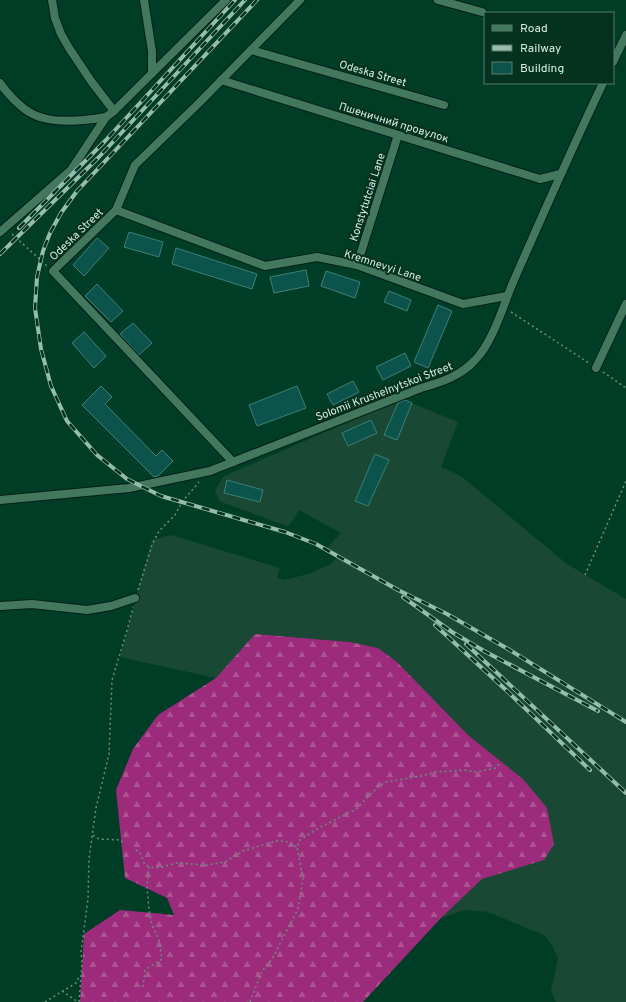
<svg xmlns="http://www.w3.org/2000/svg" width="626" height="1002" viewBox="0 0 626 1002" font-family="Overpass,sans-serif">
  <style>
    .built { fill: #194934 }
    .forest { fill: url(#forest-firs) }
    .building { fill: #0c544b; stroke: #3d8076 }
    .lines { fill: none; stroke-linecap: round; stroke-linejoin: round }
    .minor-casing { stroke: #042014; stroke-width: 10 }
    .path { stroke: #64917e; stroke-width: 1.5; stroke-dasharray: 2 3; stroke-linecap: butt }
    .minor { stroke: #43785f; stroke-width: 8 }
    .rail-casing { stroke: #96bcab; stroke-width: 4 }
    .rail { stroke: #053120; stroke-width: 2.5; stroke-dasharray: 8; stroke-linecap: butt }
    .labels { text-anchor: middle; stroke-width: 4; stroke-linejoin: round; paint-order: stroke }
    .street-label { font-size: 11px; fill: #d2eedf; stroke: #053120 }
  </style>
  <defs>
    <pattern id="forest-firs" width="22" height="20" patternUnits="userSpaceOnUse"><rect width="22" height="20" fill="#9c2c7b"/><path d="M5 1l3.5 6h-7zM16 11l3.5 6h-7z" fill="#ad5593"/></pattern>
  </defs>
  <rect width="100%" height="100%" fill="#003d27"/>
  <!-- built -->
  <path class="built" d="M402,399L458,422L441,467L461,476L567,564L626,599V1002H556L551,990L558,959L553,947L544,935L488,912L465,910L441,918L482,879L544,860L523,779L468,735L397,662L378,648L350,642L255,634L216,678L120,657L152,540L171,535L280,568L277,578L284,580L308,574L331,564L338,556L325,550L341,533L299,510L291,523L286,526L219,501L215,490L224,476Z"/>
  <!-- forest -->
  <path class="forest" d="M255,634L350,642L378,648L397,662L468,735L523,779L547,808L554,844L544,860L482,879L441,918L363,1002H80L84,934L120,910L174,915L167,898L125,878L116,790L133,749L158,715L216,678Z"/>
  <!-- building -->
  <g class="building">
    <path d="M129,232L163,242L159,257L124,247Z"/>
    <path d="M97,238L109,248L84,276L73,265Z"/>
    <path d="M176,248L257,274L252,289L172,264Z"/>
    <path d="M306,270L309,286L274,293L270,277Z"/>
    <path d="M326,271L360,282L355,298L321,286Z"/>
    <path d="M97,284L123,311L111,322L85,296Z"/>
    <path d="M389,291L411,300L407,311L384,302Z"/>
    <path d="M438,305L452,311L428,368L414,362Z"/>
    <path d="M133,323L152,343L139,355L120,334Z"/>
    <path d="M84,332L106,356L94,368L72,343Z"/>
    <path d="M405,353L411,366L383,380L376,367Z"/>
    <path d="M353,381L359,392L333,405L327,394Z"/>
    <path d="M101,386L112,397L105,404L156,456L162,450L173,461L158,476L154,477L82,405Z"/>
    <path d="M297,386L306,408L257,426L249,405Z"/>
    <path d="M405,400L412,403L397,440L384,435L398,403Z"/>
    <path d="M371,420L377,433L348,446L342,433Z"/>
    <path d="M375,454L389,460L368,506L355,501Z"/>
    <path d="M227,480L263,490L260,502L224,493Z"/>
  </g>
  <g class="lines">
    <!-- minor casing -->
    <g class="minor-casing">
      <g id="minor">
        <path d="M52,0L55,18L61,34L69,48L91,81L114,111"/>
        <path d="M144,0L152,51V73"/>
        <path d="M438,0L482,12"/>
        <path d="M251,50L444,105"/>
        <path d="M613,62L626,35"/>
        <path d="M221,80L540,179L560,174"/>
        <path d="M0,83C7,93 19,106 29,112C49,125 83,121 106,117"/>
        <path d="M116,210L265,266L317,257L357,265L463,304L507,296"/>
        <path d="M0,232L71,170L106,117L114,111L226,0"/>
        <path d="M357,265L398,135"/>
        <path d="M596,368L626,304"/>
        <path d="M233,462L53,271L116,210L135,165L199,103L300,0"/>
        <path d="M0,500L129,488L210,471L421,388C442,382 461,376 476,359C493,342 504,303 514,280C543,214 572,148 603,83"/>
        <path d="M0,606L32,604L87,610L111,606L135,598"/>
      </g>
    </g>
    <!-- path -->
    <g class="path">
      <path d="M12,234L47,266"/>
      <path d="M511,312L589,363"/>
      <path d="M603,372L626,388"/>
      <path d="M585,575L626,481"/>
      <path d="M138,590L152,545L159,531L175,515L182,502L199,482"/>
      <path d="M93,835L99,839L121,840L123,844"/>
      <path d="M136,850L140,852L144,863L149,867L158,868L178,863L207,865L225,862L243,851L276,841H285L297,847"/>
      <path d="M143,987L145,970L162,959L159,940L152,925L149,909L147,886L149,867"/>
      <path d="M62,991L78,1002"/>
      <path d="M45,1002L76,983L80,975"/>
      <path d="M79,1002L82,964L81,952L88,899L89,859L96,808L109,754L112,680L128,627L133,607"/>
      <path d="M250,1002L262,971L272,959L298,909L303,879L297,847L300,840L317,829L356,809L379,786L386,782L421,776L436,772L464,770L476,772L496,768L501,762"/>
    </g>
    <!-- minor -->
    <use href="#minor" class="minor"/>
    <!-- rail casing -->
    <g class="rail-casing">
      <g id="rail">
        <path d="M257,0L77,191L61,213L50,233L43,251L37,277L35,308L41,349L51,386L67,421L97,455L127,479L161,496L285,532L316,544L398,590L447,614L508,649L626,722"/>
        <path d="M19,228L105,141L235,0"/>
        <path d="M0,254L98,158L245,0"/>
        <path d="M403,597L452,632L484,651L598,711"/>
        <path d="M435,625L506,690L590,770"/>
        <path d="M466,644L626,793"/>
      </g>
    </g>
    <!-- rail -->
    <use href="#rail" class="rail"/>
  </g>
  <g class="labels">
    <!-- street labels -->
    <g class="street-label">
      <text transform="translate(373 73) rotate(16)" y="4">Odeska Street</text>
      <text transform="translate(394 122) rotate(17)" y="4">Пшеничний провулок</text>
      <text transform="translate(367 197) rotate(-72)" y="4">Konstytutciai Lane</text>
      <text transform="translate(76 234) rotate(-44)" y="4">Odeska Street</text>
      <text transform="translate(383 265) rotate(18)" y="4">Kremnevyi Lane</text>
      <text transform="translate(384 391) rotate(-21)" y="4">Solomii Krushelnytskoi Street</text>
    </g>
  </g>
  <!-- legend -->
  <rect x="484" y="12" width="130" height="72" fill="#053120" stroke="#577d6c"/>
  <rect x="492" y="25" width="20" height="6" fill="#43785f" stroke="#577d6c"/>
  <text x="520" y="32" font-size="12" fill="#d2eedf">Road</text>
  <rect x="492" y="45" width="20" height="6" fill="#96bcab" stroke="#577d6c"/>
  <text x="520" y="52" font-size="12" fill="#d2eedf">Railway</text>
  <rect x="492" y="62" width="20" height="12" fill="#0c544b" stroke="#577d6c"/>
  <text x="520" y="72" font-size="12" fill="#d2eedf">Building</text>
</svg>
